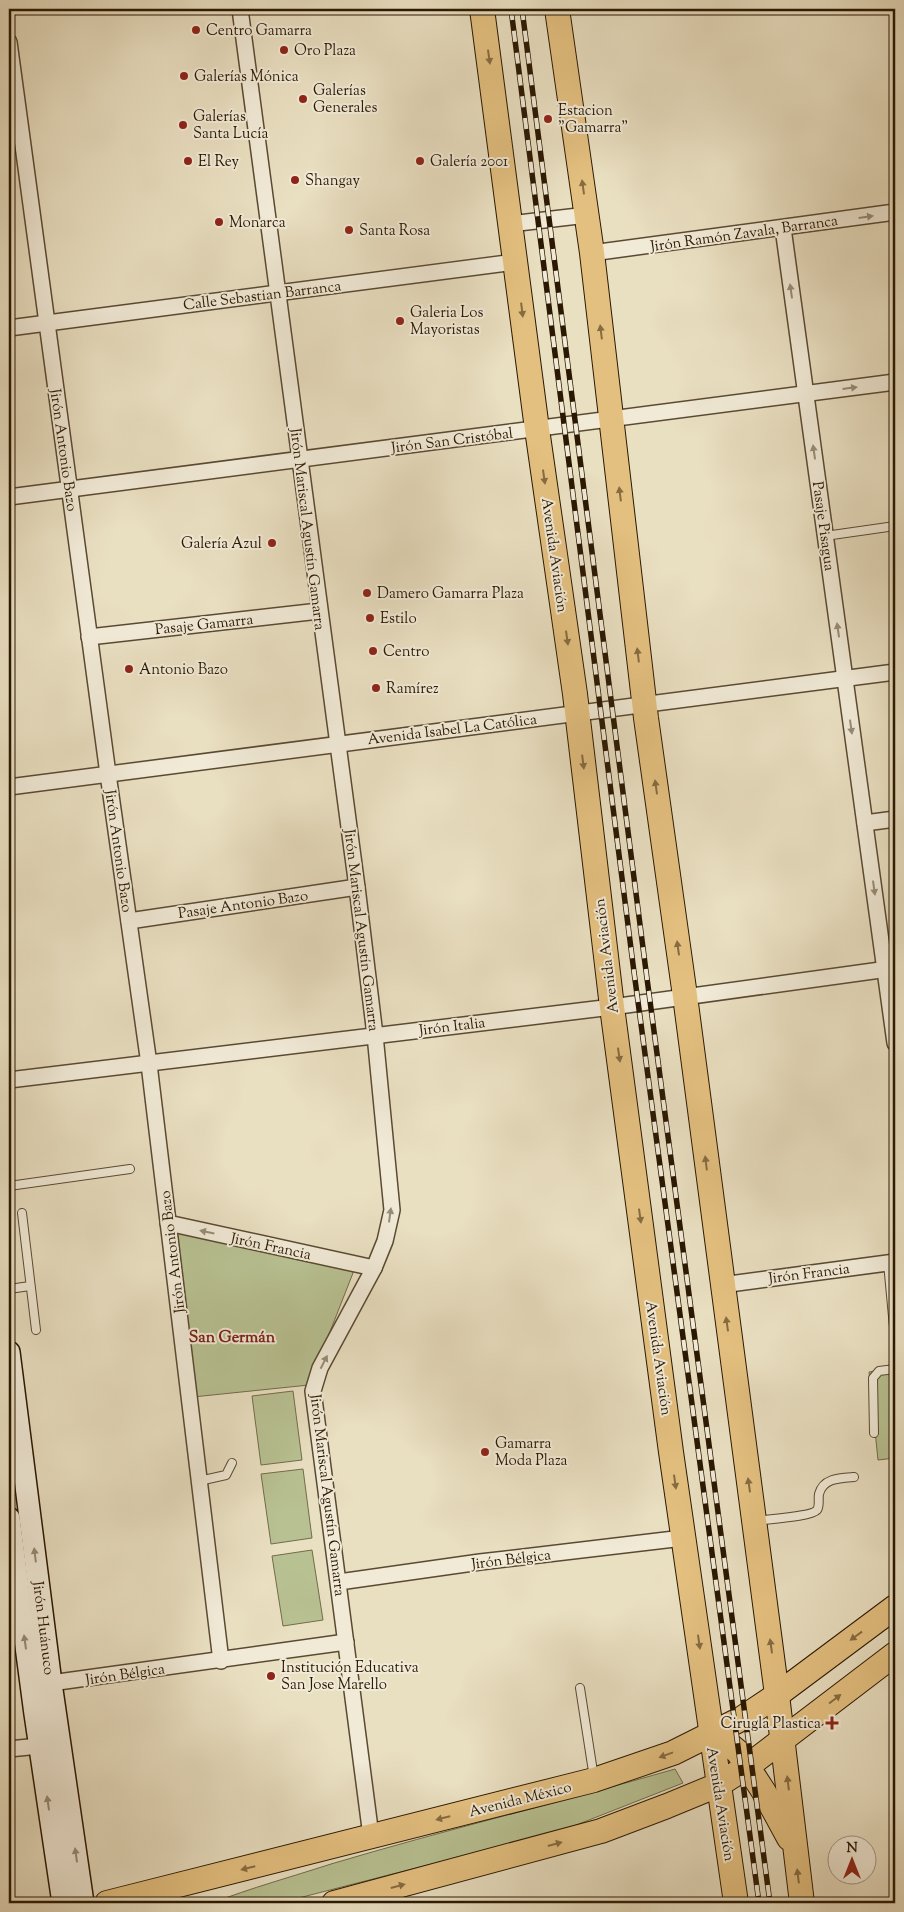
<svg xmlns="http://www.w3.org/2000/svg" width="904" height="1912" viewBox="0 0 904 1912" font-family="'Sorts Mill Goudy',serif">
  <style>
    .green { fill: #b8c192; stroke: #716c4a }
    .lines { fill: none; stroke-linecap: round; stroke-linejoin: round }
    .lane-casing { stroke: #5a4a32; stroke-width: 10 }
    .street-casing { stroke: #5a4a32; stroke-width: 18 }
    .secondary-casing { stroke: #2a1802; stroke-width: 24 }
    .primary-casing { stroke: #2a1802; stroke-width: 26 }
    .lane { stroke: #f1ead7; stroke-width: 8 }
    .street { stroke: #f1ead7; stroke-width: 15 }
    .secondary { stroke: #f1ead7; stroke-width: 21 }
    .primary { stroke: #e4c080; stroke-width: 24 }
    .rail-casing { stroke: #2a1802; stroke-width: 5.5 }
    .rail { stroke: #f1ead7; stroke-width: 4; stroke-dasharray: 11; stroke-linecap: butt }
    .oneway { fill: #876c41 }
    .oneway2 { fill: #978c77 }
    .poi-dot { fill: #8f2418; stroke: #f1ead7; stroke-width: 2 }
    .labels { text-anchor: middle; stroke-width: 4; stroke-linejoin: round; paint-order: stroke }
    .poi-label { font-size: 15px; fill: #2a1802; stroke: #f1ead7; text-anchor: start }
    .street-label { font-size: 15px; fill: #2a1802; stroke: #f1ead7 }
    .neighbourhood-label { font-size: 16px; font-weight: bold; fill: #7a1f14; stroke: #f1ead7 }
  </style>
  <rect width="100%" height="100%" fill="#e9dfc1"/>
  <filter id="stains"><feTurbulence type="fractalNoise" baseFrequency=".004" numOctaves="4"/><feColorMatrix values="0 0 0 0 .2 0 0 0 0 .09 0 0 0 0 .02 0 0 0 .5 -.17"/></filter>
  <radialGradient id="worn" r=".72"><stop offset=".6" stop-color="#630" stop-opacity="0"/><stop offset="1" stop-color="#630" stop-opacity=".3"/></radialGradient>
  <!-- green -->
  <g class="green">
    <path d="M171,1229L351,1269L353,1273L309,1385L193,1397Z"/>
    <path d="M895,1368V1458L878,1460L869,1372Z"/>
    <path d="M293,1391L302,1460L261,1465L252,1396Z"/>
    <path d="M303,1469L312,1538L271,1544L261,1474Z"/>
    <path d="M312,1550L323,1620L283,1626L272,1556Z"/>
    <path d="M675,1769L683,1783L561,1831L279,1903H212C251,1888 291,1877 331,1864C445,1830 561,1802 675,1769Z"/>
  </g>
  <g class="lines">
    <!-- lane casing -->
    <g class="lane-casing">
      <g id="lane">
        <path d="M825,536L895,526"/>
        <path d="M9,1186L130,1169"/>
        <path d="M22,1213L36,1330"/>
        <path d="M888,1263L895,1338"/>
        <path d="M9,1289L30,1286"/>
        <path d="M874,1433L873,1378L879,1371L895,1369"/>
        <path d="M199,1481L226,1475L232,1463"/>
        <path d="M756,1521C766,1519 811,1517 817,1510C820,1506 818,1499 819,1494C823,1478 840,1478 854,1477"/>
        <path d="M580,1688L594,1778"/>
      </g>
    </g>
    <!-- street casing -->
    <g class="street-casing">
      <g id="street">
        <path d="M240,9L357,887L375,1035L392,1210L385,1241L374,1268L320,1368L313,1391L371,1836"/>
        <path d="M9,42L108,774L149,1064L221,1661"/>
        <path d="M510,224L587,215"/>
        <path d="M783,228L895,1043"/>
        <path d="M592,253L895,212"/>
        <path d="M9,328L515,262"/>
        <path d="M9,497L895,382"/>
        <path d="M89,637L319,611"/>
        <path d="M9,787L895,672"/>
        <path d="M865,823L895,819"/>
        <path d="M129,921L357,887"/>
        <path d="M9,1080L612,1007L895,968"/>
        <path d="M168,1223L374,1268"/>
        <path d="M722,1285L895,1262"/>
        <path d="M339,1582L480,1562L683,1538"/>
        <path d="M51,1683L346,1642"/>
        <path d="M9,1749L39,1746"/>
      </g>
    </g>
    <!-- secondary casing -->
    <g class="secondary-casing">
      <g id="secondary">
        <path d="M9,1352L51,1683L83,1903"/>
        <path d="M9,1518L35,1714L63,1903"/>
      </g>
    </g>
    <!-- primary casing -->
    <g class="primary-casing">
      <g id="primary">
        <path d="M482,9L537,429L575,694L612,1007L671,1452L736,1903"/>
        <path d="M557,9L592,253L646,718L685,996L777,1695L802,1903"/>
        <path d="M711,1735L726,1742L738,1752L764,1792L789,1838"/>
        <path d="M107,1903L594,1780L673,1753L741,1719L777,1695L895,1607"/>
        <path d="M334,1903L601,1831L667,1806L718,1785L748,1766L895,1654"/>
      </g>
    </g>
    <!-- lane -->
    <use href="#lane" class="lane"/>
    <!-- street -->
    <use href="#street" class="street"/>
    <!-- secondary -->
    <use href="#secondary" class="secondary"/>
    <!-- primary -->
    <use href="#primary" class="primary"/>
    <!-- rail casing -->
    <g class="rail-casing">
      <g id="rail">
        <path d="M511,9L634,972L759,1903"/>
        <path d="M522,9L646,971L770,1903"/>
      </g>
    </g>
    <!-- rail -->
    <use href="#rail" class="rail"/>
  </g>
  <!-- one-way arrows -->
  <defs><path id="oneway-solid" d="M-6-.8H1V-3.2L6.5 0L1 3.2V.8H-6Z" transform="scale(1.25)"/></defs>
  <g class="oneway">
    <use href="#oneway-solid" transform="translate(489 57) rotate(82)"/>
    <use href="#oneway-solid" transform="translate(583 187) rotate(-98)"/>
    <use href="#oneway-solid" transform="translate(522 310) rotate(83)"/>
    <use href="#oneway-solid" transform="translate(601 332) rotate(-97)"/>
    <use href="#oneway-solid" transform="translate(544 477) rotate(82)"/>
    <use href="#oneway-solid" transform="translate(620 494) rotate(-97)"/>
    <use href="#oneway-solid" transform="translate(567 638) rotate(82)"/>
    <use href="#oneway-solid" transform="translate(638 655) rotate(-97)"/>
    <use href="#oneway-solid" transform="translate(583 762) rotate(83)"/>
    <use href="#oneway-solid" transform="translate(656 787) rotate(-98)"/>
    <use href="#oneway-solid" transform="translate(678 948) rotate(-98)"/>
    <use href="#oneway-solid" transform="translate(619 1055) rotate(82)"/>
    <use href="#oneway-solid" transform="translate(706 1163) rotate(-97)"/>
    <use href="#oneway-solid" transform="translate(640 1216) rotate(82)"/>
    <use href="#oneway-solid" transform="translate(727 1324) rotate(-98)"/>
    <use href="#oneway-solid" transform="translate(675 1482) rotate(82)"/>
    <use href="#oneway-solid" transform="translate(749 1485) rotate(-98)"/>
    <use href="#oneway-solid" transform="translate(856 1636) rotate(144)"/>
    <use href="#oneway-solid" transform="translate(699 1642) rotate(82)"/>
    <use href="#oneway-solid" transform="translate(771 1646) rotate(-98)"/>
    <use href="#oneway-solid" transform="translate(835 1699) rotate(-37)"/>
    <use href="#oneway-solid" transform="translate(666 1755) rotate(160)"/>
    <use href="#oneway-solid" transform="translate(788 1783) rotate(-97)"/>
    <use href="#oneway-solid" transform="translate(443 1818) rotate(166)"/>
    <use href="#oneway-solid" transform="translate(555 1844) rotate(-15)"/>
    <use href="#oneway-solid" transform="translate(248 1868) rotate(166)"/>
    <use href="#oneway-solid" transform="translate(798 1876) rotate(-97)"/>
    <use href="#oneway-solid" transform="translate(398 1886) rotate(-15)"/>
  </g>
  <g class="oneway2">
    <use href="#oneway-solid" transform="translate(866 217) rotate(-8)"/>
    <use href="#oneway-solid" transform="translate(791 291) rotate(-98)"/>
    <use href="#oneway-solid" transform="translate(850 388) rotate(-7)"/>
    <use href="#oneway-solid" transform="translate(814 452) rotate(-98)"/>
    <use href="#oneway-solid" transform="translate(838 630) rotate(-98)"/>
    <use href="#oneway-solid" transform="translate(851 727) rotate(82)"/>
    <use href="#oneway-solid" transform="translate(874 888) rotate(82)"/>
    <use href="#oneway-solid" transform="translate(390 1215) rotate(-82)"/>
    <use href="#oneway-solid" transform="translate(207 1232) rotate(-168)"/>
    <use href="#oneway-solid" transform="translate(324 1362) rotate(-63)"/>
    <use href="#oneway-solid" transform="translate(35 1555) rotate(-97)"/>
    <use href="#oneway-solid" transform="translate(25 1642) rotate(-98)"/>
    <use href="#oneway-solid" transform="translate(48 1803) rotate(-98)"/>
    <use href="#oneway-solid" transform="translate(76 1855) rotate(-98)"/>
  </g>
  <!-- markers -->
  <g class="poi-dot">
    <circle cx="196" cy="30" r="5"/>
    <circle cx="284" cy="50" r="5"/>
    <circle cx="184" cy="76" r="5"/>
    <circle cx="303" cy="99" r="5"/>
    <circle cx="548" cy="119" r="5"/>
    <circle cx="183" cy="125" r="5"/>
    <circle cx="188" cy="161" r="5"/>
    <circle cx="420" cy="161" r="5"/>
    <circle cx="295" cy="180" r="5"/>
    <circle cx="219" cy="222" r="5"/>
    <circle cx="349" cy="230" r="5"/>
    <circle cx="400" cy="321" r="5"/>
    <circle cx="272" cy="543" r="5"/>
    <circle cx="367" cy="593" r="5"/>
    <circle cx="370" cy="618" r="5"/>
    <circle cx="373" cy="651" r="5"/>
    <circle cx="129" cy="669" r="5"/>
    <circle cx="376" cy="688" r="5"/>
    <circle cx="485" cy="1452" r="5"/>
    <circle cx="271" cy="1676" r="5"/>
    <path d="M829.5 1715.5h5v5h5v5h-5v5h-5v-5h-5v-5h5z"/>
  </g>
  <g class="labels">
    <!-- poi labels -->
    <g class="poi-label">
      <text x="206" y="35">Centro Gamarra</text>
      <text x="294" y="55">Oro Plaza</text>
      <text x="194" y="81">Galerías Mónica</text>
      <text x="313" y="95">Galerías<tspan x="313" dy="17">Generales</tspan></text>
      <text x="558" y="115">Estacion<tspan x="558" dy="17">"Gamarra"</tspan></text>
      <text x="193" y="121">Galerías<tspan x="193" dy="17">Santa Lucía</tspan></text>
      <text x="198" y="166">El Rey</text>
      <text x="430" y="166">Galería 2001</text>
      <text x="305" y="185">Shangay</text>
      <text x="229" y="227">Monarca</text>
      <text x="359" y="235">Santa Rosa</text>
      <text x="410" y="317">Galeria Los<tspan x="410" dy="17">Mayoristas</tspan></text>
      <text x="262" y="548" text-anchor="end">Galería Azul</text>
      <text x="377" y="598">Damero Gamarra Plaza</text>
      <text x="380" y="623">Estilo</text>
      <text x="383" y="656">Centro</text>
      <text x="139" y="674">Antonio Bazo</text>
      <text x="386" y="693">Ramírez</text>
      <text x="495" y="1448">Gamarra<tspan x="495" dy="17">Moda Plaza</tspan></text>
      <text x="281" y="1672">Institución Educativa<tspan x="281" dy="17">San Jose Marello</tspan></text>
      <text x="821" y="1728" text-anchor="end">Cirugla Plastica</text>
    </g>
    <!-- street labels -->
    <g class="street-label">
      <text transform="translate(744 233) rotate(-8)" y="5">Jirón Ramón Zavala, Barranca</text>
      <text transform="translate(262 295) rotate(-7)" y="5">Calle Sebastian Barranca</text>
      <text transform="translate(452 440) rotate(-7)" y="5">Jirón San Cristóbal</text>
      <text transform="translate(64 450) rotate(82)" y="5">Jirón Antonio Bazo</text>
      <text transform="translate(824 526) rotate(82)" y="5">Pasaje Pisagua</text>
      <text transform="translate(308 529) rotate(83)" y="5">Jirón Mariscal Agustín Gamarra</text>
      <text transform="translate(555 555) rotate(82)" y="5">Avenida Aviación</text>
      <text transform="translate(204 624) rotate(-6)" y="5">Pasaje Gamarra</text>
      <text transform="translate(452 729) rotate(-7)" y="5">Avenida Isabel La Católica</text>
      <text transform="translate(119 851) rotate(82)" y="5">Jirón Antonio Bazo</text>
      <text transform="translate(243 904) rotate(-8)" y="5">Pasaje Antonio Bazo</text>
      <text transform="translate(362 930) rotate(83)" y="5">Jirón Mariscal Agustín Gamarra</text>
      <text transform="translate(606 956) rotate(-97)" y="5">Avenida Aviación</text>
      <text transform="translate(452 1026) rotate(-7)" y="5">Jirón Italia</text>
      <text transform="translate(271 1246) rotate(12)" y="5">Jirón Francia</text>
      <text transform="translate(172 1252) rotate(-97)" y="5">Jirón Antonio Bazo</text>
      <text transform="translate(809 1273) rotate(-7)" y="5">Jirón Francia</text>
      <text transform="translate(659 1358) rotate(82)" y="5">Avenida Aviación</text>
      <text transform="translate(328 1495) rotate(83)" y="5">Jirón Mariscal Agustín Gamarra</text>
      <text transform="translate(511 1559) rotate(-7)" y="5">Jirón Bélgica</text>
      <text transform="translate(44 1628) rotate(83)" y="5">Jirón Huánuco</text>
      <text transform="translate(125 1674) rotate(-8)" y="5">Jirón Bélgica</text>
      <text transform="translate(520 1799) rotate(-14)" y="5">Avenida México</text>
      <text transform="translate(721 1804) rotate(81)" y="5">Avenida Aviación</text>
    </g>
    <!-- neighbourhood labels -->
    <g class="neighbourhood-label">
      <text x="232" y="1342">San Germán</text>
    </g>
  </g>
  <!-- margin -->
  <rect width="904" height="1912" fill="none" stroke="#e9dfc1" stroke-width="30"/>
  <rect x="10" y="10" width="884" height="1892" fill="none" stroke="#2a1802" stroke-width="2.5"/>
  <rect x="15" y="15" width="874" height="1882" fill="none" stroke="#2a1802"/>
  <!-- north arrow -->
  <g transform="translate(852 1860)"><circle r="24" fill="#f1ead7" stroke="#a19682"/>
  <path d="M0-4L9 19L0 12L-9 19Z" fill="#8f2418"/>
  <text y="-8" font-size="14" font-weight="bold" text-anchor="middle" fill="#2a1802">N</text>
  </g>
  <rect width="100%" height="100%" filter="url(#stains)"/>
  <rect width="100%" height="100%" fill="url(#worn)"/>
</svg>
